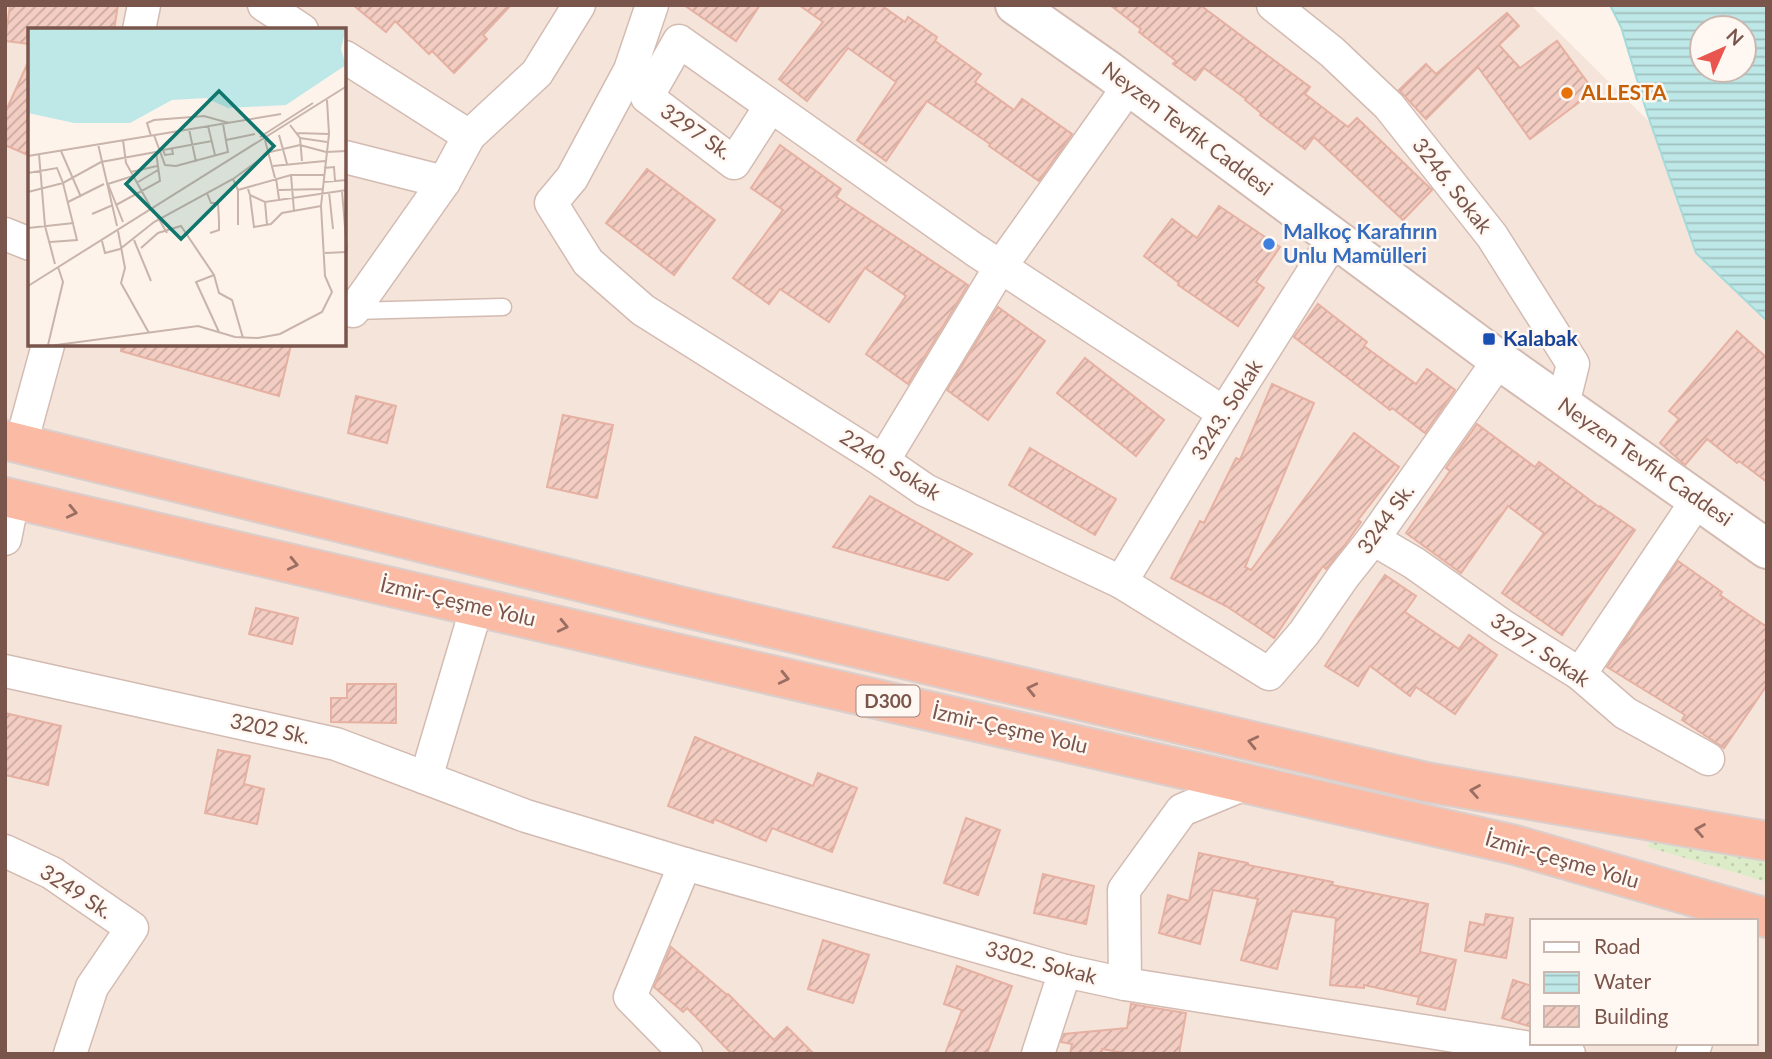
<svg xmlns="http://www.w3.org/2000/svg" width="1772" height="1059" viewBox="0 0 1772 1059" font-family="Lato,sans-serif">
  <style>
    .residential { fill: #f5e4d9; fill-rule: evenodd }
    .grass { fill: url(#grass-dots) }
    .water { fill: url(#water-rules); stroke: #a4dad9; stroke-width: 2; fill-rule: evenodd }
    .building { fill: url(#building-hatch); stroke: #e6b0a2; stroke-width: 2 }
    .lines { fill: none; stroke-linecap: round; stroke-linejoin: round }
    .service-casing { stroke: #d3bbb2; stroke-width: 19 }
    .minor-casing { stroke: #d3bbb2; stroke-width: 35 }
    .tertiary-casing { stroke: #d3bbb2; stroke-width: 42 }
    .trunk-casing { stroke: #dacfcd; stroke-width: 42 }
    .service { stroke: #fff; stroke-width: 16 }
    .minor { stroke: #fff; stroke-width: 32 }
    .tertiary { stroke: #fff; stroke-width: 38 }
    .trunk { stroke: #fabaa3; stroke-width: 38 }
    .oneway { stroke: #9a6e62 }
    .food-dot { fill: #e8710a; stroke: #fff8f2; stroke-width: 2.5 }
    .shop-dot { fill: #3f7fe0; stroke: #fff8f2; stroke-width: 2.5 }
    .transit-dot { fill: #1a4fb4; stroke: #fff8f2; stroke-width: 2.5 }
    .labels { text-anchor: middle; stroke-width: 5; stroke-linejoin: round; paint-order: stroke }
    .shield { fill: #fff8f2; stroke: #a2867e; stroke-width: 2 }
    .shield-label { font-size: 19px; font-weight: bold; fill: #7a554c }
    .food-label { font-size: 21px; font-weight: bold; fill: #c56008; stroke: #fff8f2; text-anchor: start }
    .street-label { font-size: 21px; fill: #7a554c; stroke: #fff8f2 }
    .shop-label { font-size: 21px; font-weight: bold; fill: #366cbe; stroke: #fff8f2; text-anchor: start }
    .transit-label { font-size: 21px; font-weight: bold; fill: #164399; stroke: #fff8f2; text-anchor: start }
    .inset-road { fill: none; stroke: #c9b4ab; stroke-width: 2 }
    .view { fill: #0f766e; fill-opacity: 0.15; stroke: #0f766e; stroke-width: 3.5 }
    .inset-edge { fill: none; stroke: #7a554c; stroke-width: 3.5 }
  </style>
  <defs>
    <pattern id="grass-dots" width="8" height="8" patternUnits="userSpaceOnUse" patternTransform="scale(1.75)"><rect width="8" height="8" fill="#ddecc8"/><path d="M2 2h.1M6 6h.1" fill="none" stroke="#c1ccad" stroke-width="1.8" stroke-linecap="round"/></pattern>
    <pattern id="water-rules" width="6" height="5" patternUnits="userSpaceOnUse" patternTransform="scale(1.75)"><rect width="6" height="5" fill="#bee8e7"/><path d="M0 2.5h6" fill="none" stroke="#9fbfbd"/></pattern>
    <pattern id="building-hatch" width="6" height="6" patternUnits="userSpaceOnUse" patternTransform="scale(1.75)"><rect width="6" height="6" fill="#f3cdc2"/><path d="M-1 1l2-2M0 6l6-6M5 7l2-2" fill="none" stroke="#caa9a0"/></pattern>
  </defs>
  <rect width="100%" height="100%" fill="#fdf3eb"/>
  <!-- residential -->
  <path class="residential" d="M5,5H1531L1767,238V1054H5ZM30,30H345V345H30ZM1532,921H1756V1043H1532Z"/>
  <!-- grass -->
  <path class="grass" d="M1651,836L1767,857V882L1648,847Z"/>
  <!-- water -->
  <path class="water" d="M1610,5H1767V321L1696,253L1647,113L1621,27ZM1702,28H1744V70H1702Z"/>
  <!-- building -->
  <g class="building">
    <path d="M10,5H118L114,30H30V44L5,41Z"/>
    <path d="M353,5H511L483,35L487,39L454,73L432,51L429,54L395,21L386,32Z"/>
    <path d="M684,5H760L736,41Z"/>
    <path d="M799,5H881L905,22L908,17L937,37L935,41L981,74L975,82L1014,110L1022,99L1072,134L1039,181L989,146L990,144L927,101L886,161L857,140L896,82L848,48L807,101L779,79L823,22Z"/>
    <path d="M1110,5H1200L1310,87L1305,94L1348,127L1357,118L1432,190L1403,220L1314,137L1305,149L1260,115L1261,113L1245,100L1246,99L1204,68L1195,80L1173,64L1176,61L1139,32L1141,29Z"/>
    <path d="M1507,13L1519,26L1499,45L1520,68L1557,41L1594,91L1530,139L1478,67L1426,119L1399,90L1426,64L1436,74Z"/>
    <path d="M30,58V156L5,145V113Z"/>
    <path d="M780,145L841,189L836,197L968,285L908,384L866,354L906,296L865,268L829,322L780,289L769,304L733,278L783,210L751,188Z"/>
    <path d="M647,169L715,220L674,275L606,223Z"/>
    <path d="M1219,206L1280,247L1256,282L1264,288L1238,326L1178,285L1179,283L1144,256L1172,219L1197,238Z"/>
    <path d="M1318,304L1367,342L1364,346L1416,384L1427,369L1455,390L1425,433L1392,408L1390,410L1294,337Z"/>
    <path d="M998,307L1045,341L988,420L947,390Z"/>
    <path d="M1737,331L1767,358V482L1739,461L1737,463L1707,439L1685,465L1660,443L1679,419L1669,411Z"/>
    <path d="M122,345H291L279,396L121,351Z"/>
    <path d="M1085,358L1164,420L1136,456L1057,393Z"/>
    <path d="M1272,384L1314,403L1245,567L1251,570L1354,433L1399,467L1358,520L1361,522L1345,545L1326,569L1323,566L1274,638L1226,606L1171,578L1200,521L1204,523L1236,458L1240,460Z"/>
    <path d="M356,396L396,406L387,443L348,433Z"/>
    <path d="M563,415L613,425L597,498L547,487Z"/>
    <path d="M1477,424L1535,467L1539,462L1599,507L1600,506L1635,530L1562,635L1502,593L1544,533L1508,506L1461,573L1406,533L1450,471L1446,468Z"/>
    <path d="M1030,448L1116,499L1095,535L1009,485Z"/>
    <path d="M870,496L972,554L948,580L833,547Z"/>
    <path d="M1678,561L1722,592L1720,595L1767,627V685L1724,748L1682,720L1685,715L1607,667Z"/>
    <path d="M1385,575L1416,596L1405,612L1459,649L1469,635L1497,655L1455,714L1416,687L1410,696L1370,666L1358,686L1325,666L1350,626Z"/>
    <path d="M256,608L298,618L292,644L249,634Z"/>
    <path d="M347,684H396V723L331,722V698H347Z"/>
    <path d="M5,713L61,726L48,785L5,775Z"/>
    <path d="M695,737L813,786L818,773L857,788L832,852L772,828L766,841L714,819L713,823L668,806Z"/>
    <path d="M218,750L250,756L244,784L264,789L257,824L205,813Z"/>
    <path d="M966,818L1000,830L978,895L944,883Z"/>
    <path d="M1199,853L1248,863V865L1333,882L1332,885L1428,904L1420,952L1456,960L1445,1010L1417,1004L1419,997L1364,985V988L1330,985L1336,918L1292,911L1277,969L1241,960L1258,899L1213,890L1200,944L1159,933L1168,895L1189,901Z"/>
    <path d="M1043,874L1094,886L1086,924L1034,913Z"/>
    <path d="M1486,914L1513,918L1506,958L1465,951L1470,922L1484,925Z"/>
    <path d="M823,940L869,955L853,1003L808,989Z"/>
    <path d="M671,947L727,995L728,994L774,1040L787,1027L814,1054H732L687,1008L683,1012L654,987Z"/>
    <path d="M957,966L1012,986L987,1054H945L962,1010L944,1004Z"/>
    <path d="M1513,980L1532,986V1027L1502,1018Z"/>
    <path d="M1131,1004L1186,1013L1179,1054H1129L1102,1049V1054H1070L1072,1044L1061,1042L1064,1034L1127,1028Z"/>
  </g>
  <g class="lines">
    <!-- service casing -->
    <g class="service-casing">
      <path id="service" d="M353,311L503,307"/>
    </g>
    <!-- minor casing -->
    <g class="minor-casing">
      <g id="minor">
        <path d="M264,5L302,30"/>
        <path d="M652,5L630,70L572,178L551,203L588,262L643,310L883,461L925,490L1121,582L1269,674L1304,633L1343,577L1373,539L1499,360"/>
        <path d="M1273,5L1332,52L1389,106L1492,236L1573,364L1563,404"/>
        <path d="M139,30L144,5"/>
        <path d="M345,57L469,136"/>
        <path d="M770,107L734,163L647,97L679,41L975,250L1224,413"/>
        <path d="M345,157L444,182"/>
        <path d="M5,234L30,244"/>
        <path d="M345,309L353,311L444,182L469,136L537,73L579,5"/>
        <path d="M21,444L48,345"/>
        <path d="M883,461L1001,266L1129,86"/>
        <path d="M5,539L13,499"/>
        <path d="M1373,539L1414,563L1503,626L1580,674L1625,713L1708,759"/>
        <path d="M1121,582L1224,413L1334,239"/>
        <path d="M5,671L336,744L526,816L685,864L1065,971L1125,984L1569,1054"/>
        <path d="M1580,674L1698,499"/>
        <path d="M426,778L477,606"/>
        <path d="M5,851L52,873L132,928L92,987L70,1054"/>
        <path d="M685,864L630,997L686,1054"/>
        <path d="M1125,984L1124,890L1182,810L1247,783"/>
        <path d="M1038,1054L1065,971"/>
        <path d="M1692,1054L1696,1043"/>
      </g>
    </g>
    <!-- tertiary casing -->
    <g class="tertiary-casing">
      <path id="tertiary" d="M1015,5L1109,71L1499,360L1767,549"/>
    </g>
    <!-- trunk casing -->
    <g class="trunk-casing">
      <g id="trunk">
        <path d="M5,440L683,607L1426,782L1767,841"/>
        <path d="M5,497L649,647L1515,845L1767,918"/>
      </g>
    </g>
    <!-- service -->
    <use href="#service" class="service"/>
    <!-- minor -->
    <use href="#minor" class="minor"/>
    <!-- tertiary -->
    <use href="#tertiary" class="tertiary"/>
    <!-- trunk -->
    <use href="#trunk" class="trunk"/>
  </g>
  <!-- one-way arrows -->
  <defs><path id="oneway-chevron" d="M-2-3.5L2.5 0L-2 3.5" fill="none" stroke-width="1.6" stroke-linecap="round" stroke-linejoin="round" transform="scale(1.75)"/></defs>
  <g class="oneway">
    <use href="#oneway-chevron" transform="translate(72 512) rotate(13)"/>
    <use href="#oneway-chevron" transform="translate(293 564) rotate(13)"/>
    <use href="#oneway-chevron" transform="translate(563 626) rotate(13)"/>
    <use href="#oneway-chevron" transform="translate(784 678) rotate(13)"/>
    <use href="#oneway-chevron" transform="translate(1032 689) rotate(-167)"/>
    <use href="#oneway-chevron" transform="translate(1253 742) rotate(-167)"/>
    <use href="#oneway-chevron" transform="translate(1475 791) rotate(-170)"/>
    <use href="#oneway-chevron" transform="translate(1700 830) rotate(-170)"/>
  </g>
  <!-- markers -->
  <circle class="food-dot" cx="1567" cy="93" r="7"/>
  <circle class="shop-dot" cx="1269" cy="244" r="7"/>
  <rect class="transit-dot" x="1482" y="332" width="14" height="14" rx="3.5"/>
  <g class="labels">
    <!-- shield labels -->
    <rect class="shield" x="856.5" y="685.5" width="63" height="31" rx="5"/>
    <g class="shield-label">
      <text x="888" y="708">D300</text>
    </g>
    <!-- food labels -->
    <g class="food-label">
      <text x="1581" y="100">ALLESTA</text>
    </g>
    <!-- street labels -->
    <g class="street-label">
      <text transform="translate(1187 129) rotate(37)" y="7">Neyzen Tevfik Caddesi</text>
      <text transform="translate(696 132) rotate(35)" y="7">3297 Sk.</text>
      <text transform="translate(1452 186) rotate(52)" y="7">3246. Sokak</text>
      <text transform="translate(1227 410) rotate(-58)" y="7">3243. Sokak</text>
      <text transform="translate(1645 462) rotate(35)" y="7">Neyzen Tevfik Caddesi</text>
      <text transform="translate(890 465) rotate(32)" y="7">2240. Sokak</text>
      <text transform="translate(1386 519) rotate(-54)" y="7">3244 Sk.</text>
      <text transform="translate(458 602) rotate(13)" y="7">İzmir-Çeşme Yolu</text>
      <text transform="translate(1540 650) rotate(34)" y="7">3297. Sokak</text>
      <text transform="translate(270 729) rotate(12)" y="7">3202 Sk.</text>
      <text transform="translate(1010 729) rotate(13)" y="7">İzmir-Çeşme Yolu</text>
      <text transform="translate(1562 860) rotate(16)" y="7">İzmir-Çeşme Yolu</text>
      <text transform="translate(76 892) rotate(33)" y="7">3249 Sk.</text>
      <text transform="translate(1041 963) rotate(15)" y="7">3302. Sokak</text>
    </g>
    <!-- shop labels -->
    <g class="shop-label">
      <text x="1283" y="239">Malkoç Karafırın<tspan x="1283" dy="24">Unlu Mamülleri</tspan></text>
    </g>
    <!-- transit labels -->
    <g class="transit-label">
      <text x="1503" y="346">Kalabak</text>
    </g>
  </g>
  <!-- overview -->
  <g transform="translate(28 28)">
    <rect width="318" height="318" fill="#fdf3eb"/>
    <path d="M0,0H318L313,21L318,37L258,77L200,80L178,70L144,72L102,95H46L0,85Z" fill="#bee8e7"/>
    <path class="inset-road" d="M262,97L272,110L274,133M180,98L187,127M161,101L168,134M268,105L301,106M126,107L137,137L148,138L200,124L195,96M251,107L259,136M123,108L119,95L126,92L176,88L201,95M232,109L285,75M272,110L299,114M95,112L98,135L122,178M198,112L227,106M237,112L247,150M70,116L89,198M144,121L145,126L137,127L135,122L184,113M33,123L53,169M11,126L17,198L27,236M0,128L253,86M245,138L297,133M296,140L306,139L307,153M103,144L129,138M0,145L29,140L35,155L49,212L22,214M263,147L266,183M248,150L251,171M205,151L210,162V197M110,154L130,142M295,154L319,152M220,161L222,167L237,174L319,162M210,162L263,147H296M251,162L295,161M314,163L319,223M0,164L35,155L73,134L128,124L132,153L88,177M301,164L305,201M179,165L183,175H190L191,193V202L182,205M222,168L226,199L243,196L254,185L293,178M40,174L76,156M237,174L239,197M125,181L139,205M64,186L85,177M95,194L80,156L105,148M0,200L46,195M90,203L97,240L93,255L121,305M106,212L123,253M74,213L77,225L92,221L126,194L205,151L242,124L272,117L298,124L319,123M113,220L130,205L153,198L186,247L191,265L204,272L215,310M297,225L319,224M186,247L168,254L191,304M0,258L319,58M20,317L35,254L30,239M21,318L170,298L207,309L230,310L252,306L294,284L304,264L297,248L293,178L301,106L299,72"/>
    <path class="view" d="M191,63L246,118L153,211L98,156Z"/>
    <rect width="318" height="318" class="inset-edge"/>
  </g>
  <!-- border -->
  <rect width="1772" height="1059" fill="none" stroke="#7a554c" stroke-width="14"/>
  <!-- legend -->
  <rect x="1530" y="919" width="228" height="126" fill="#fff8f2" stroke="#cab7b0" stroke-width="2"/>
  <rect x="1544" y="942" width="35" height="10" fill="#ffffff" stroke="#cab7b0" stroke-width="2"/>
  <text x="1594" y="954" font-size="21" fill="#7a554c">Road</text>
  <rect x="1544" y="972" width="35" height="21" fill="url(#water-rules)" stroke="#cab7b0" stroke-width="2"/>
  <text x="1594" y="989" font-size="21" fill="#7a554c">Water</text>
  <rect x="1544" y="1006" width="35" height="21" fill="url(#building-hatch)" stroke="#cab7b0" stroke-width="2"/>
  <text x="1594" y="1024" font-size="21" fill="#7a554c">Building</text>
  <!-- north arrow -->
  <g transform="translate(1723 49) rotate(45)"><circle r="33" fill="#fff8f2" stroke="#cab7b0" stroke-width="2"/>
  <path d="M0-5L12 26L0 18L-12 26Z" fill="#e8564f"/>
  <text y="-10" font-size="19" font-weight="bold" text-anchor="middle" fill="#7a554c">N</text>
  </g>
</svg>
